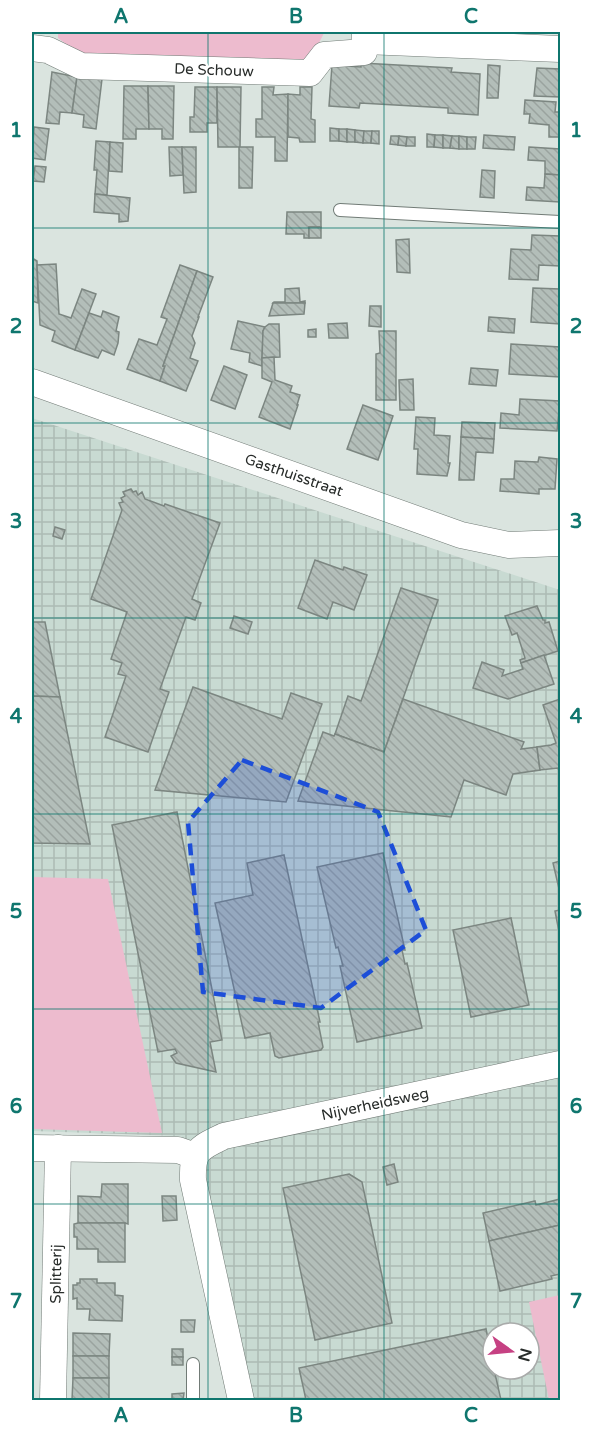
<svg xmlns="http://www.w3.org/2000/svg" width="592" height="1432" viewBox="0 0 592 1432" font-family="'Varela Round',sans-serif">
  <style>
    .industrial { fill: url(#industrial-grid); fill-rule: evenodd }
    .grass { fill: #edbbce }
    .building { fill: url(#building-back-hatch); stroke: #7c8681; stroke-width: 1.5 }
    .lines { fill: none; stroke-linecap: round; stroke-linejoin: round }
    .service-casing { stroke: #717b76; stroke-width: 14 }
    .minor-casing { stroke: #717b76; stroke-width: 27 }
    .service { stroke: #fff; stroke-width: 12 }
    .minor { stroke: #fff; stroke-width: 26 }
    .marked { fill: #1d4ed8; fill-opacity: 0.2; stroke: #1d4ed8; stroke-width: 4.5; stroke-dasharray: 12 8; stroke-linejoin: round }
    .grid { fill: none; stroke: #0f766e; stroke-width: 1.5; stroke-opacity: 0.55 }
    .labels { text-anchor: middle; stroke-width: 4.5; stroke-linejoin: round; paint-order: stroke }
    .street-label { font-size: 15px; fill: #282c2a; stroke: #fff }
    .neatline { fill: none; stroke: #0f766e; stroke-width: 2 }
    .grid-label { font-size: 20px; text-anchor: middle; font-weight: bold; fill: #0f766e }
  </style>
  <defs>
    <pattern id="industrial-grid" width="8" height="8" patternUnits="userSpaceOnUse" patternTransform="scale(1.5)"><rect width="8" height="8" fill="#c8dad2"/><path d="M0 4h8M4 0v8" fill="none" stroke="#acbbb4"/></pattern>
    <pattern id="building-back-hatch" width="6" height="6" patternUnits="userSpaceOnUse" patternTransform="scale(1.5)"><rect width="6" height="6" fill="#b3beb9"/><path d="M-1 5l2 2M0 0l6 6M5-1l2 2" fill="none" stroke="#9aa39f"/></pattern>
  </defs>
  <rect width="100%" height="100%" fill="#dae4df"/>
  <!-- industrial -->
  <path class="industrial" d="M32,418L560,590V1400H233L181,1136L32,1131ZM493,1333H529V1369H493Z"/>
  <!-- grass -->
  <g class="grass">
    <path d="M58,32H341L324,33L309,63L83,57L58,38Z"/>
    <path d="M32,877L108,879L162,1133L32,1129Z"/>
    <path d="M560,1295V1400H549L529,1302Z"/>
  </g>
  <!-- building -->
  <g class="building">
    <path d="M361,63L452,68L451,72L480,74L478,115L448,113V108L360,103L359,108L329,106L332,65L361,67Z"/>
    <path d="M488,65L500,66L498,98H487Z"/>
    <path d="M537,68L560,69V97L534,96Z"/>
    <path d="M52,72L77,77L72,113L60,112L59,124L46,123Z"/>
    <path d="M77,77L102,79L96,129L83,127L84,115L72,113Z"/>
    <path d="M124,86H148L149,129H136V139H123Z"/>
    <path d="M148,86H174L173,139H162V129H149Z"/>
    <path d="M195,87H217V123H207V132H190V117H194Z"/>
    <path d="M217,87H241L240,147H253L252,188H239V147H218Z"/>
    <path d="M262,87H274L273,95L288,94L287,161H275V137H256V119H262Z"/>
    <path d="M300,87H312L311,119L315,120V142H300L299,138L288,137V94L300,95Z"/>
    <path d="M525,100L556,102L555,112H560V137H549V125L529,123L530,114H524Z"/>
    <path d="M34,127L49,129L45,160L32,158Z"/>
    <path d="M330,128L339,129V141H330Z"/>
    <path d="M339,129H347V142L339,141Z"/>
    <path d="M347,129L355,130V142H347Z"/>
    <path d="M355,130L364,131L363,143L355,142Z"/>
    <path d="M364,131H372L371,143H363Z"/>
    <path d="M372,131H379V144L371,143Z"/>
    <path d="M427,134L435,135L434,147H427Z"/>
    <path d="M435,135H443V148L434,147Z"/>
    <path d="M443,135L452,136L450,148H443Z"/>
    <path d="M484,135L515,137L514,150L483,148Z"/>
    <path d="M391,136H399L398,145L390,144Z"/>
    <path d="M399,136L407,137L406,146L398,145Z"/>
    <path d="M452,136H459V149L450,148Z"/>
    <path d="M459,136L467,137V149H459Z"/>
    <path d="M407,137H415V146H406Z"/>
    <path d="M467,137H476L475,149H467Z"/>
    <path d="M96,141L110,142L107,195L95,194L97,170H94Z"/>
    <path d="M110,142L123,143L122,172L109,171Z"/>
    <path d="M169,147H182L183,175L170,176Z"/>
    <path d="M182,147H196V192L184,193Z"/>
    <path d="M529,147L560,149V175L545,174V161L528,160Z"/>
    <path d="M35,166L46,167L44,182L33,181Z"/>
    <path d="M482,170L495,171L494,198L480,197Z"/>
    <path d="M545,174L560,175V202L526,200L527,187L544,188Z"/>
    <path d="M95,194L130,198L128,221L119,222V214L94,212Z"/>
    <path d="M287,212H321V227H309V238H304V234H286Z"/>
    <rect x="309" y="227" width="12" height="11"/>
    <path d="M532,235L560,236V266L539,265L538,280L509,279L511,249L531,250Z"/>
    <path d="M409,239L410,273L397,272L396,240Z"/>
    <path d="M32,258L37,261L38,303L32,301Z"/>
    <path d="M56,264L59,314L71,318L82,289L96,294L75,350L52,341L55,331L40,325L37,265Z"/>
    <path d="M180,265L197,271L163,366H165L160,381L127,369L139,339L157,345L167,319L161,317Z"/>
    <path d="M197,271L213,277L198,317H199L192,336L195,343L190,358L198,361L186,391L160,381L165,366H163Z"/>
    <path d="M299,288L300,302L305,301V303H273L274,302H285V289Z"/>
    <path d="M533,288L560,289V324L531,322Z"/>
    <path d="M273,303H305L304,314L269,316Z"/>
    <path d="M370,306H381V327L369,326Z"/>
    <path d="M103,311L119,317L116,331L119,332L118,343L114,355L102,350L98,358L75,350L89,313L101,317Z"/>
    <path d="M489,317L515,319L514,333L488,331Z"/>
    <path d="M238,321L265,327L263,331L262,366L249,362L250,353L231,349Z"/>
    <path d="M347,323L348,338H329L328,324Z"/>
    <path d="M269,324H279L280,357L262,358L263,331L265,327Z"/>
    <path d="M316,329V337H308V330Z"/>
    <path d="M379,331H396V400H376V354L380,353Z"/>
    <path d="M511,344L560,347V377L509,374Z"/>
    <path d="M274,357L275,380L292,386L290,392L300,395L297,405H298L290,429L259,417L272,382L262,378V358Z"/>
    <path d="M224,366L247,375L235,409L211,400Z"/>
    <path d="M471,368L498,370L496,386L469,384Z"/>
    <path d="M413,379L414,410H400L399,380Z"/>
    <path d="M520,399L560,401L557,431L500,428L501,413L519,415Z"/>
    <path d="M363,405L393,416L378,460L347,449Z"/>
    <path d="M416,417L435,418L434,435L450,436L448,463H450L447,476L417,474L418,449H414Z"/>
    <path d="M462,422L495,423L494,439L461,437Z"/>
    <path d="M461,437L494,439L493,453L476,452L474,480H459Z"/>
    <path d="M539,457L557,459L555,489H539V494L500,491L501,479H514L515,461L538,462Z"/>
    <path d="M131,489L133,492L136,491L138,495L142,492L145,499L164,506L165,504L220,523L192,599L201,603L195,620L186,617L160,689L169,692L148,752L105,737L126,676L118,674L122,663L111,659L127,612L91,599L122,510L119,503L123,502L121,498L125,496L123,492Z"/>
    <path d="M55,527L65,530L62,539L53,536Z"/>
    <path d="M315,560L343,570L344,567L367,575L354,610L333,602L327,619L298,608Z"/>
    <path d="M401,588L438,600L384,752L335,734L348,696L361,701Z"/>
    <path d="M537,606L543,620H545V623L549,622L558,651L521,663L520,660L525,658L517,633L512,635L505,616Z"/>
    <path d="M234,616L252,622L248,634L230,628Z"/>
    <path d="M32,622H45L60,697L32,696Z"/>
    <path d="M544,655L554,684L508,699L473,688L482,662L504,670L502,676L523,669L521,663Z"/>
    <path d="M193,687L282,719L291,693L322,704L286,802L155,790Z"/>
    <path d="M32,696L60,697L90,844L32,843Z"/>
    <path d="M403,699L524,742L521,749L537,747L540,770L513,774L506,795L464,780L451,817L298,801L323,732L334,736L335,734L384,752Z"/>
    <path d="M560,699V774L558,768L540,770L537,747L551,745L556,743L543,705Z"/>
    <path d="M177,812L222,1040L210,1042L216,1072L176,1063L171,1056L177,1053L175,1049L158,1052L112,825Z"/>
    <path d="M383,853L405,950H402L405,964L407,963L422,1028L357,1042L340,966H343L338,947L336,948L317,867Z"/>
    <path d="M284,855L320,1022H318L323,1047L321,1050L279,1058L275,1056L270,1033L245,1038L215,903L253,895L247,863Z"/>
    <path d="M560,861V893L553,863Z"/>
    <path d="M560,910V937L555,911Z"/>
    <path d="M511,918L529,1005L471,1017L453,930Z"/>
    <path d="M394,1164L398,1182L387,1185L383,1167Z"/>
    <path d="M349,1174L362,1182L392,1323L315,1340L283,1188Z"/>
    <path d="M102,1184H128V1224L125,1223H78V1196L101,1197Z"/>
    <path d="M162,1196H176L177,1220L163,1221Z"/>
    <path d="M560,1199V1225L489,1241L483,1213L535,1201L536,1205Z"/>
    <path d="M78,1223H125V1262H98V1249H77V1237H74V1224Z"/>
    <path d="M560,1225V1274L551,1276L552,1279L500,1291L489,1241Z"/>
    <path d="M80,1279H97V1283H115V1295L123,1296L122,1321L89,1320L90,1309H77V1298L73,1299V1285H77V1283H80Z"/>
    <path d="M181,1320H195L194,1332H181Z"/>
    <path d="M486,1329L493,1362V1369H494L501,1400H306L299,1368Z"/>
    <path d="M73,1333L110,1334L109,1356H73Z"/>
    <rect x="172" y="1349" width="11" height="8"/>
    <rect x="73" y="1356" width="36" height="22"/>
    <rect x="172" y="1357" width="11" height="8"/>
    <path d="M73,1378H109V1400H72Z"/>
    <path d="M184,1393L183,1400H172V1394Z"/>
  </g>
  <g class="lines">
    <!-- service casing -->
    <g class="service-casing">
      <g id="service">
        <path d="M340,210L560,222"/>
        <path d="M193,1364V1400"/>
      </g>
    </g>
    <!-- minor casing -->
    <g class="minor-casing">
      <g id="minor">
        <path d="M365,41L560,49"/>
        <path d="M32,48L48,50L81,66L310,73L324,55L364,52L365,32"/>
        <path d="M32,382L461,535L509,545L560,543"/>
        <path d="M32,1148L178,1150L195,1156"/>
        <path d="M53,1400L58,1148"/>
        <path d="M241,1400L193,1180C192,1150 199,1148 224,1136L560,1064"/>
      </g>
    </g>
    <!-- service -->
    <use href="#service" class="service"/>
    <!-- minor -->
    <use href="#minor" class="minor"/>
  </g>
  <!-- marked area -->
  <path class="marked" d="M242,760L378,812L426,930L321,1008L203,992L188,822Z"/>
  <!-- grid -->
  <path class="grid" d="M208,32V1400M384,32V1400M32,228H560M32,423H560M32,618H560M32,814H560M32,1009H560M32,1204H560"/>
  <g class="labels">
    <!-- street labels -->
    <g class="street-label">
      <text transform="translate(214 70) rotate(2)" y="5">De Schouw</text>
      <text transform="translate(294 475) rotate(19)" y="5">Gasthuisstraat</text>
      <text transform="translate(375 1104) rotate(-12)" y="5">Nijverheidsweg</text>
      <text transform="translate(56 1274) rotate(-89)" y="5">Splitterij</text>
    </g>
  </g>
  <!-- border -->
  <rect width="592" height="1432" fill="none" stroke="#ffffff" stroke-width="66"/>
  <!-- north arrow -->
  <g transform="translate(511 1351) rotate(105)"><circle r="28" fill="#ffffff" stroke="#a9abaa" stroke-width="1.5"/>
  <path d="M0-4.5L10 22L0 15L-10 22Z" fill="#c64183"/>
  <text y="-9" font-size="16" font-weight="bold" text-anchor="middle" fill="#282c2a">N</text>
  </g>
  <rect x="33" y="33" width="526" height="1366" class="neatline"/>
  <g class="grid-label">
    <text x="121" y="23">A</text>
    <text x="296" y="23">B</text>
    <text x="471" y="23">C</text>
    <text x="16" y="137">1</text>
    <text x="576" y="137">1</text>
    <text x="16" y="333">2</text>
    <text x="576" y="333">2</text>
    <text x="16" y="528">3</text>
    <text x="576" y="528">3</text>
    <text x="16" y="723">4</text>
    <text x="576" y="723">4</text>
    <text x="16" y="918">5</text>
    <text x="576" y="918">5</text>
    <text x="16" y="1113">6</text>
    <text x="576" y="1113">6</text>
    <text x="16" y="1308">7</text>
    <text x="576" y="1308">7</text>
    <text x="121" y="1422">A</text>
    <text x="296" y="1422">B</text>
    <text x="471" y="1422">C</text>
  </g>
</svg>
